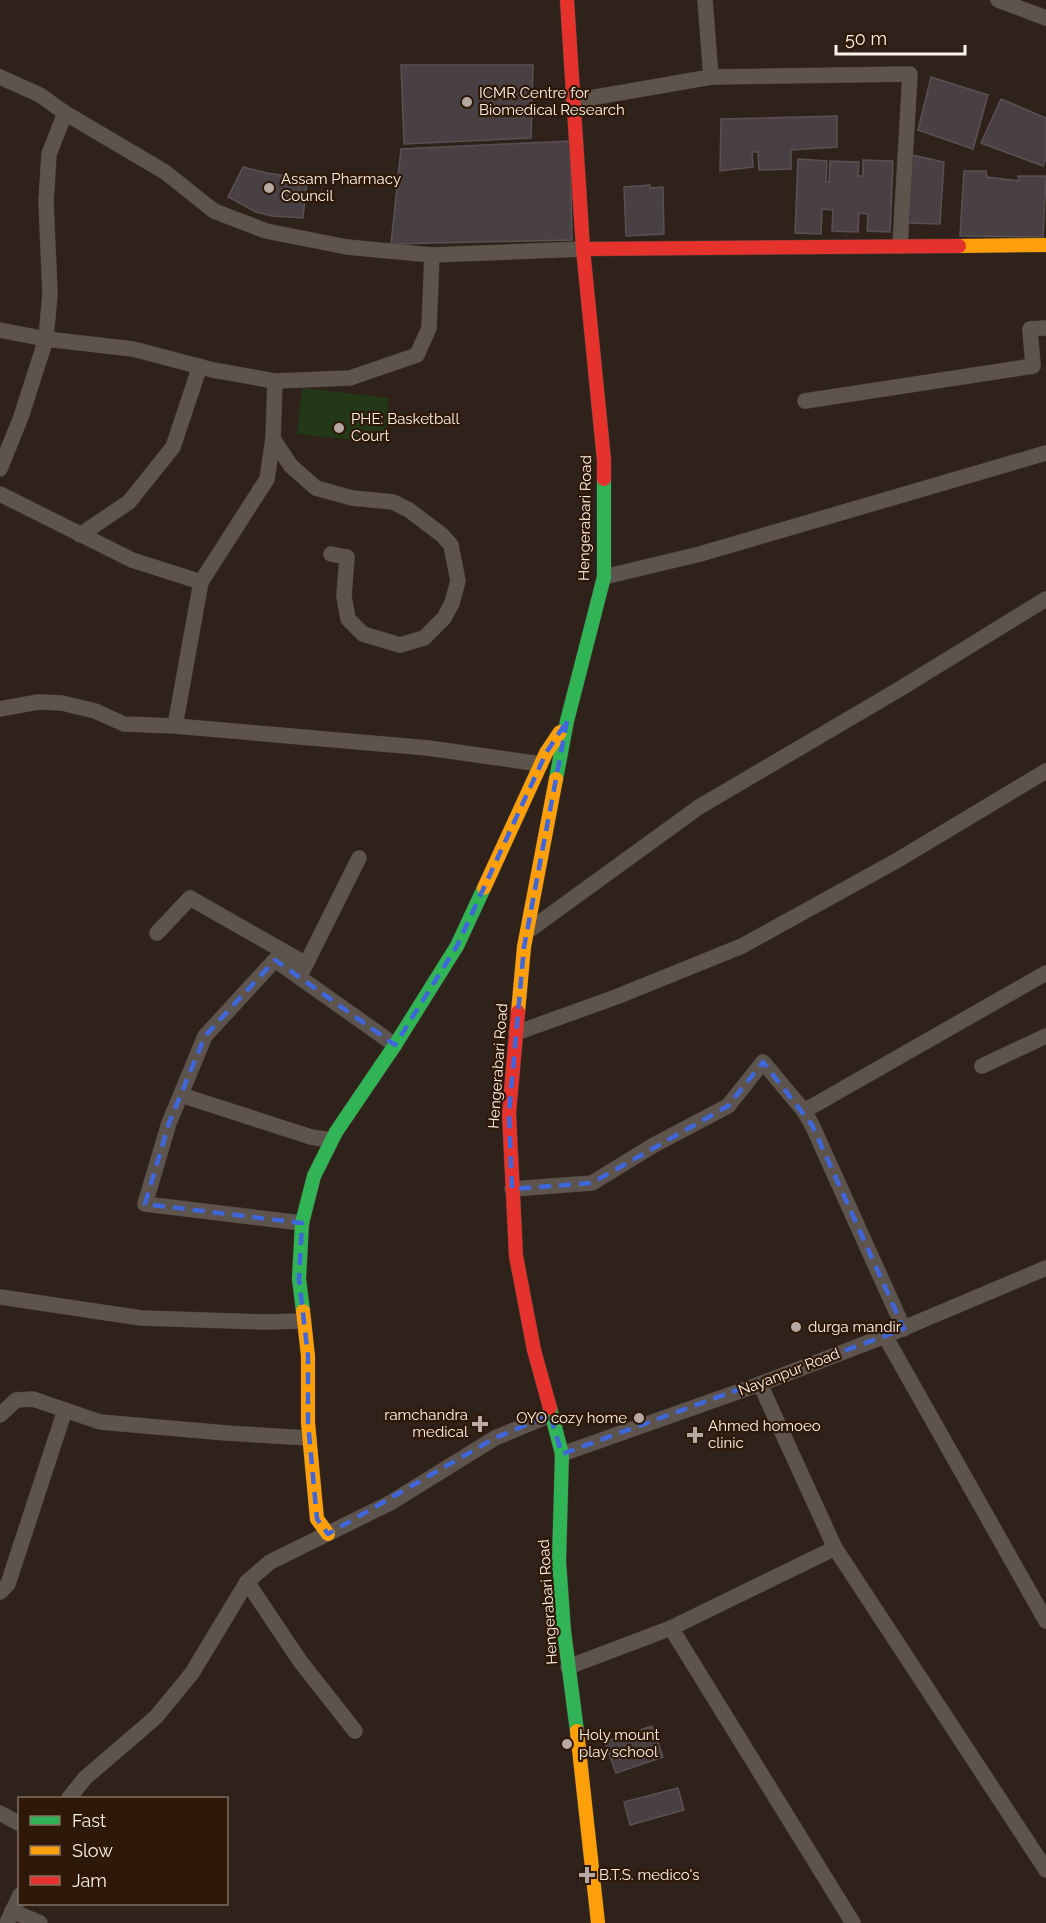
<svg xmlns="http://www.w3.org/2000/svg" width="1046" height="1923" viewBox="0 0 1046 1923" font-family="Raleway,sans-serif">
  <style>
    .green { fill: #223817 }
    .building { fill: #484042; stroke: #595153; stroke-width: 1.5 }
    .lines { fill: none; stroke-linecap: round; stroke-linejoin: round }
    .street-casing { stroke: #493e38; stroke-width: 16 }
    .fast-casing { stroke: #493e38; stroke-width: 15 }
    .slow-casing { stroke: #493e38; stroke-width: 15 }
    .jam-casing { stroke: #493e38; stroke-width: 15 }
    .street { stroke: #5e544e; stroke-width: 15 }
    .fast { stroke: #30b455; stroke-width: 14 }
    .slow { stroke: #ff9f0a; stroke-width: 14 }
    .jam { stroke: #e5322d; stroke-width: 14 }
    .marked { fill: none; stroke: #3f67db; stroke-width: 4.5; stroke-dasharray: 12 8; stroke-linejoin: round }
    .poi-dot { fill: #b6a9a1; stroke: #2e1807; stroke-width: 2 }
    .labels { text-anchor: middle; stroke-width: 4.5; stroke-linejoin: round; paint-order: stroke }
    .poi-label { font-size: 15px; fill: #fff2e9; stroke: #2e1807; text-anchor: start }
    .street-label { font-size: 15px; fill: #fff2e9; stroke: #2e1807 }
  </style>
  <rect width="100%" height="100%" fill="#2f221a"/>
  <!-- green -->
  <path class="green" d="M302,388L389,398L384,443L297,434Z"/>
  <!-- building -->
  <g class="building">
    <path d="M401,65H533L531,138L404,144Z"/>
    <path d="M931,77L988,95L973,149L918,130Z"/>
    <path d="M1001,99L1046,118V158L1043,166L981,143Z"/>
    <path d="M837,116V147L791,150V169L759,170L758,152H752L753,167L720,171L721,119Z"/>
    <path d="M570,141L572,240L391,244L401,149Z"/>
    <path d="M912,155L944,162L940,224L908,223Z"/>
    <path d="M798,159L827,161L826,182H829L830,161L859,162L858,176H863V160L893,161L890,232L867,231L868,214L859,213L858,232L832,231L833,210L822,209L821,234L795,233Z"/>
    <path d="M243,167L267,173L307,179L303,218L272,216L256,212L228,197Z"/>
    <path d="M964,171H986L987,177L1019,181L1018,176H1046L1043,237L960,236Z"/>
    <path d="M650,185V188L663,187L664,234L626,236L624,187Z"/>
    <path d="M652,1726L663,1757L616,1773L605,1742Z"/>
    <path d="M678,1788L684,1810L630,1825L624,1802Z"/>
  </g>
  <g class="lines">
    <!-- street casing -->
    <g class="street-casing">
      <g id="street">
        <path d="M705,0L711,77"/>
        <path d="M998,0L1046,18"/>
        <path d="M0,77L40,95L65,113L165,172L214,211L266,231L347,247L432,255L583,249"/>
        <path d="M573,101L711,77L910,74L900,246"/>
        <path d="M0,330L46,339L133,349L213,370L275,381L350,378L417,355L429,328L432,255"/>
        <path d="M805,401L1033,366L1030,329L1046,328"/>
        <path d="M273,439L291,466L316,488L352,498L393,502L409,510L442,535L451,545L458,581L452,603L444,618L424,638L400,645L363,634L348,619L344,596L347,557L331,554"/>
        <path d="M0,469L21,417L46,339L50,293L46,202L49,154L65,113"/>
        <path d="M0,494L132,560L201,582L267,479L273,439L275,381"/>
        <path d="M80,535L129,502L173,447L200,366"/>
        <path d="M604,577L700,554L1046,453"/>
        <path d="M0,709L38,702L62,703L95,711L124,724L175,726L428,748L541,764"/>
        <path d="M175,726L201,582"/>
        <path d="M528,931L699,807L898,690L1046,599"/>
        <path d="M157,933L190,898L306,964"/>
        <path d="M302,972L359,858"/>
        <path d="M516,1033L616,997L742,946L896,861L1046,771"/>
        <path d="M982,1066L1046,1036"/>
        <path d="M181,1095L311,1137L331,1140"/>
        <path d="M804,1111L1046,973"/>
        <path d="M512,1189L592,1183L654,1145L728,1106L763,1062L804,1111L812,1125L904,1329"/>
        <path d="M302,1223L145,1204L169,1123L205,1036L275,960L395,1045"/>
        <path d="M0,1297L141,1318L265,1322L304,1321"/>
        <path d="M885,1336L1046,1621"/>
        <path d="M760,1384L835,1548L671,1628L853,1923"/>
        <path d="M0,1415L16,1400L33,1399L100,1422L226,1433L309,1438"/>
        <path d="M562,1454L760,1384L885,1336L1046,1268"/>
        <path d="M835,1548L1046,1870"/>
        <path d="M247,1582L300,1661L355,1731"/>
        <path d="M0,1592L8,1584L65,1410"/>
        <path d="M568,1667L671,1628"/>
        <path d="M69,1798L85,1778L156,1717L192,1673L247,1582L270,1562L390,1503L495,1438L550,1415"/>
        <path d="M0,1813L20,1824"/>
        <path d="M12,1911L40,1923"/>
        <path d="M7,1923L20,1895"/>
      </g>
    </g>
    <!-- fast casing -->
    <g class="fast-casing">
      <g id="fast">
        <path d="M556,779L567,721L604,577V479"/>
        <path d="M303,1311L299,1279L302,1223L314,1176L336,1132L395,1045L457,946L484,888"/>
        <path d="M550,1408L562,1454L559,1561L564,1631L577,1731"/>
      </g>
    </g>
    <!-- slow casing -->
    <g class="slow-casing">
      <g id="slow">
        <path d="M959,246L1046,245"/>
        <path d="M484,888L546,753L560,732"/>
        <path d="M518,1012L524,947L556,779"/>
        <path d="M303,1311L308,1356V1423L317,1519L328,1534"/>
        <path d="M577,1731L598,1923"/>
      </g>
    </g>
    <!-- jam casing -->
    <g class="jam-casing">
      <g id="jam">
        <path d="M567,0L583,249L604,460V479"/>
        <path d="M583,249L959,246"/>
        <path d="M518,1012L509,1113L516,1256L534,1350L550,1408"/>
      </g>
    </g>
    <!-- street -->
    <use href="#street" class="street"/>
    <!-- fast -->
    <use href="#fast" class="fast"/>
    <!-- slow -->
    <use href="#slow" class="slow"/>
    <!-- jam -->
    <use href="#jam" class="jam"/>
  </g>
  <!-- marked area -->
  <path class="marked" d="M567,721L524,947L509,1113L512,1189L592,1183L728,1106L763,1062L812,1125L904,1329L562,1454L550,1415L495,1438L328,1534L317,1519L308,1423V1356L299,1279L302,1223L145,1204L169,1123L205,1036L275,960L395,1045L457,946L546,753Z"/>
  <!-- markers -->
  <g class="poi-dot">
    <circle cx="467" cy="102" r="6"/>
    <circle cx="269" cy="188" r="6"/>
    <circle cx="339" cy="428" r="6"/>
    <circle cx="796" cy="1327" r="6"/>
    <circle cx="639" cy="1418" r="6"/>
    <path d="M477 1415h6v6h6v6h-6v6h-6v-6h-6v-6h6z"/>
    <path d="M692 1426h6v6h6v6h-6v6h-6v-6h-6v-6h6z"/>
    <circle cx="567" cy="1744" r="6"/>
    <path d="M584 1866h6v6h6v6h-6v6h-6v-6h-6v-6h6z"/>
  </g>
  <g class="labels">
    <!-- poi labels -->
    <g class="poi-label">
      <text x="479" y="98">ICMR Centre for<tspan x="479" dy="17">Biomedical Research</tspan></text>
      <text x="281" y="184">Assam Pharmacy<tspan x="281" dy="17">Council</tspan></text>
      <text x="351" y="424">PHE: Basketball<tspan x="351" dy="17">Court</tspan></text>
      <text x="808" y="1332">durga mandir</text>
      <text x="468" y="1420" text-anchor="end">ramchandra<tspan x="468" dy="17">medical</tspan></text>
      <text x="627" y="1423" text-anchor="end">OYO cozy home</text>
      <text x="708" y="1431">Ahmed homoeo<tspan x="708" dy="17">clinic</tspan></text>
      <text x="579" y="1740">Holy mount<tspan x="579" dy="17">play school</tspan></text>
      <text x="599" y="1880">B.T.S. medico's</text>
    </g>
    <!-- street labels -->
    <g class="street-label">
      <text transform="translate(585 518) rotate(-89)" y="5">Hengerabari Road</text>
      <text transform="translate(498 1066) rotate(-86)" y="5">Hengerabari Road</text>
      <text transform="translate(789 1372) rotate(-21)" y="5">Nayanpur Road</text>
      <text transform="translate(548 1602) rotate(-94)" y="5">Hengerabari Road</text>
    </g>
  </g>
  <!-- legend -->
  <rect x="18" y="1797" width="210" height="108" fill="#2e1807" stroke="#826f61" stroke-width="1.5"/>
  <rect x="30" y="1816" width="30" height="9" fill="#30b455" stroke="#826f61" stroke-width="1.5"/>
  <text x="72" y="1827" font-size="18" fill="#fff2e9">Fast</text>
  <rect x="30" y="1846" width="30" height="9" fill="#ff9f0a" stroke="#826f61" stroke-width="1.5"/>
  <text x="72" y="1857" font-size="18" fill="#fff2e9">Slow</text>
  <rect x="30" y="1876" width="30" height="9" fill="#e5322d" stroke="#826f61" stroke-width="1.5"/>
  <text x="72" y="1887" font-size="18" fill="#fff2e9">Jam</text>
  <!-- scale -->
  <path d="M836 45v9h129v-9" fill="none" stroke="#fff2e9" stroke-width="3"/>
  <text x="845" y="45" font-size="18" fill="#fff2e9" stroke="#2e1807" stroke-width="4.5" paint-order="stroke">50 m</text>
</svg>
